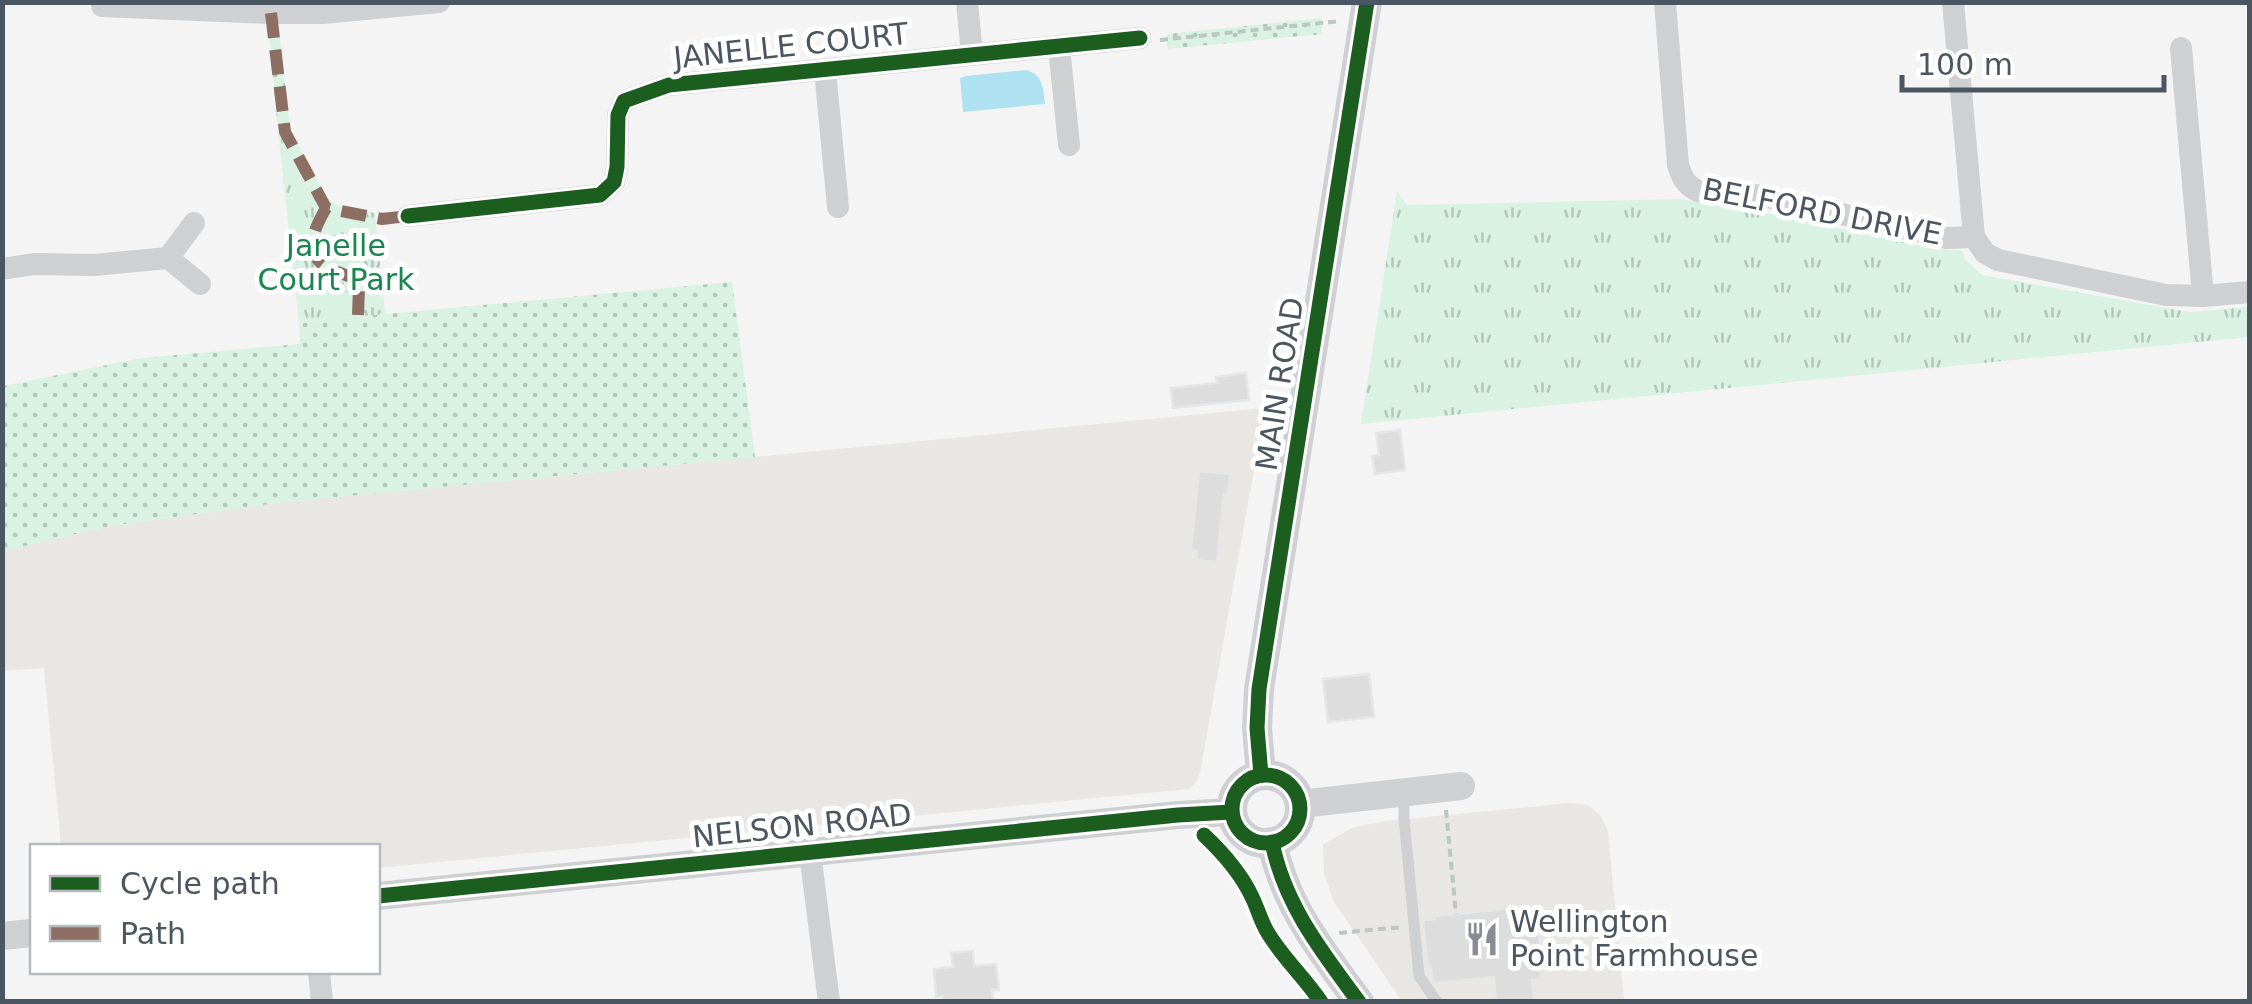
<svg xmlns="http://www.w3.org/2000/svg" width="2252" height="1004" viewBox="0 0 2252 1004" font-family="'DejaVu Sans',sans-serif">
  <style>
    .commercial { fill: #e8e7e3 }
    .grass { fill: url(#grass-dots) }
    .park { fill: url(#park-tufts) }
    .water { fill: #aee2f0 }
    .building { fill: #ddddde; stroke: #e5e6e7; stroke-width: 2.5 }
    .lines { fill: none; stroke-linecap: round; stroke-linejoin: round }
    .path { stroke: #bcc7c4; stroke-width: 4; stroke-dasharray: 8 5; stroke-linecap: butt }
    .service { stroke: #ced0d2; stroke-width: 11 }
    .minor { stroke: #ced0d2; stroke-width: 22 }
    .tertiary { stroke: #ced0d2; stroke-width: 28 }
    .secondary { stroke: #ced0d4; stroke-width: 30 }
    .quiet { stroke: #8d6e63; stroke-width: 12; stroke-dasharray: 25 12; stroke-linecap: butt }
    .cycleway-casing { stroke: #fff; stroke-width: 21 }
    .cycleway { stroke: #1b5e20; stroke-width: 15 }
    .labels { text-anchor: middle; stroke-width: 10; stroke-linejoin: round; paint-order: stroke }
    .street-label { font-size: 30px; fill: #4a5661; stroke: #fff }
    .park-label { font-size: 30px; fill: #17864f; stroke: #fff }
    .poi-label { font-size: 30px; fill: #4a5661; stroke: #fff; text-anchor: start }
  </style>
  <defs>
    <pattern id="grass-dots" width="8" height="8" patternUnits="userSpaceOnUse" patternTransform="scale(2.5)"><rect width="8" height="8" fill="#d9f2e3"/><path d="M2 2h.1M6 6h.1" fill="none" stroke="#b2c7bb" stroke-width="1.8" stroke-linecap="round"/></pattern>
    <pattern id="park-tufts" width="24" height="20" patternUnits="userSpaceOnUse" patternTransform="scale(2.5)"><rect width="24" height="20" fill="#d9f2e3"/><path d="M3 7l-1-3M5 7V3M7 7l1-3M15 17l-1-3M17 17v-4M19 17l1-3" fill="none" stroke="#b2c7bb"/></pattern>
  </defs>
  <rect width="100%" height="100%" fill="#f4f4f4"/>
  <!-- commercial -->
  <g class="commercial">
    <path d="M1265,408L1200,773L1196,782L1189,789L378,868V846H61L44,668L3,671L2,551L110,526L284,502Z"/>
    <path d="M1569,803L1588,805L1601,816L1608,831L1624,1001H1402L1334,902L1324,873L1323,845L1351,828L1385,821Z"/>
  </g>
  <!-- grass -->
  <g class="grass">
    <path d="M1322,18V34L1168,49L1166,34Z"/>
    <path d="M279,30L290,130L278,131L269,31Z"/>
    <path d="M732,282L755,457L284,502L110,526L3,551V386L142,358L300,344L299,322Z"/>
  </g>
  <!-- park -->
  <g class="park">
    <path d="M290,130L326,196L336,205L375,213L385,314L299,322L278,131Z"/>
    <path d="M1397,191L1407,205L1681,199L1761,212L1931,248L1963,251L1965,259L1982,275L2189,312L2249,307V337L1361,424Z"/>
  </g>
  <!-- water -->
  <path class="water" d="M1026,70C1043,74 1043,88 1045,104L963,112L960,78L966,76Z"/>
  <!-- building -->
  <g class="building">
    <path d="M1246,373L1249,400L1173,408L1171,388L1217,383L1216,377Z"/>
    <path d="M1400,430L1405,470L1375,474L1372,456L1379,455L1376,433Z"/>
    <path d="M1199,471L1230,474L1228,494H1224L1217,562L1196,560L1197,551L1191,550Z"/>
    <path d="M1369,674L1374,717L1328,722L1323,679Z"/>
    <path d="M1536,906L1541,954H1539L1541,979L1532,980L1534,1000L1496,1002L1494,977L1435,983L1432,979L1431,967L1428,968L1423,920L1435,919V916Z"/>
    <path d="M973,951L974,966L996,964L999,990H992L993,1002H943V996L936,997L934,969L953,967L951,953Z"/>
  </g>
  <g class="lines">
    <!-- path -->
    <g class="path">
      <path d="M1160,40L1340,21"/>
      <path d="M1446,810L1456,914"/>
      <path d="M1204,835C1223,853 1241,873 1253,897C1258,909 1262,922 1268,933C1283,958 1305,978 1321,1002"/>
      <path d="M1339,933L1403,927"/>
    </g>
    <!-- service -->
    <path class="service" d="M1404,793V819L1419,976L1437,1002"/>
    <!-- minor -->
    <g class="minor">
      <path d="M967,2L972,55"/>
      <path d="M1665,2L1678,165C1682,177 1685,185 1698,191L1763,196L1946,238L1974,237L1985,253L1998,260L2166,295L2203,296L2250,292"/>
      <path d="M1953,2L1974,237"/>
      <path d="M102,6L271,13H323L439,2"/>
      <path d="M1059,47L1069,145"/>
      <path d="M2181,48L2203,296"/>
      <path d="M825,70L838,207"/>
      <path d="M408,216L600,195L614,182L617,167L618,115L624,101L669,85L1140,38"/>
      <path d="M194,223L168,258L200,284"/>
      <path d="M2,269L34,264L94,265L168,258"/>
      <path d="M810,853L829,1002"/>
      <path d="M319,972L322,1002"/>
    </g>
    <!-- tertiary -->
    <g class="tertiary">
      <path d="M1300,804L1461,786"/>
      <path d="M378,896L1178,815L1231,812"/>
      <path d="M2,936L32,933"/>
    </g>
    <!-- secondary -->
    <g class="secondary">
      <circle cx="1266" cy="809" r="34"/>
      <path d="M1261,775L1257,728L1259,689L1367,2"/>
      <path d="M1272,842C1284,904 1322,952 1359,1002"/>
    </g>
    <!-- quiet -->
    <g class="quiet">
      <path d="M271,13L285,132L326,208L382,219L408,216"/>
      <path d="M326,208C316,226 302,251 325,266C334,272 346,274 356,280L359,288L358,315"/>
    </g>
    <!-- cycleway casing -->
    <g class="cycleway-casing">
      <g id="cycleway">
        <path d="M408,216L600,195L614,182L617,167L618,115L624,101L669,85L1140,38"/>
        <circle cx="1266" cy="809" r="34"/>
        <path d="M1261,775L1257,728L1259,689L1367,2"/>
        <path d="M1204,835C1223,853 1241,873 1252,897C1258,909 1261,922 1268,933C1283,958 1305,978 1321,1002"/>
        <path d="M1272,842C1284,904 1322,952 1359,1002"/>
        <path d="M378,896L1178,815L1231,812"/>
      </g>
    </g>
    <!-- cycleway -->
    <use href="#cycleway" class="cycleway"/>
  </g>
  <!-- icons -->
  <defs>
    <g id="restaurant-bare" transform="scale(2.7)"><path d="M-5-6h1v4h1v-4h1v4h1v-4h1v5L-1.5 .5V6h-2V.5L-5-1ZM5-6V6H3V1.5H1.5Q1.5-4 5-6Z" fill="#868d94" stroke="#fff" stroke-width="2.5" paint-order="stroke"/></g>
  </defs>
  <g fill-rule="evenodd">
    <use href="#restaurant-bare" x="1482" y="939"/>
  </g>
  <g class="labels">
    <!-- street labels -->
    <g class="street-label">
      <text transform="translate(791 46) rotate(-6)" y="10">JANELLE COURT</text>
      <text transform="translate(1822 212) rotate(11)" y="10">BELFORD DRIVE</text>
      <text transform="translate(1280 384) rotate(-81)" y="10">MAIN ROAD</text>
      <text transform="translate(802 826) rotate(-6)" y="10">NELSON ROAD</text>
    </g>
    <!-- park labels -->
    <g class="park-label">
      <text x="336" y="256">Janelle<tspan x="336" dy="34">Court Park</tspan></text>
    </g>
    <!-- poi labels -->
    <g class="poi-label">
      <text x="1510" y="932">Wellington<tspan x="1510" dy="34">Point Farmhouse</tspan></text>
    </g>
  </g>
  <!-- border -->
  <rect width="2252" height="1004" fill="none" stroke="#4a5661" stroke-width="10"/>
  <!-- legend -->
  <rect x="30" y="844" width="350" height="130" fill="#ffffff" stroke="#b7bbc0" stroke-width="2.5"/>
  <rect x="50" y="876" width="50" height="15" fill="#1b5e20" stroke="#b7bbc0" stroke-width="2.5"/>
  <text x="120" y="894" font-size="30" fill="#4a5661">Cycle path</text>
  <rect x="50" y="926" width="50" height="15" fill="#8d6e63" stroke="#b7bbc0" stroke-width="2.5"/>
  <text x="120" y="944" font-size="30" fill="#4a5661">Path</text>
  <!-- scale -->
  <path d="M1902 75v15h262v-15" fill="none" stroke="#4a5661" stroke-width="5"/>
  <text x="1917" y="75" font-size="30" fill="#4a5661" stroke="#ffffff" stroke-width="8" paint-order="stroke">100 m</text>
</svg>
